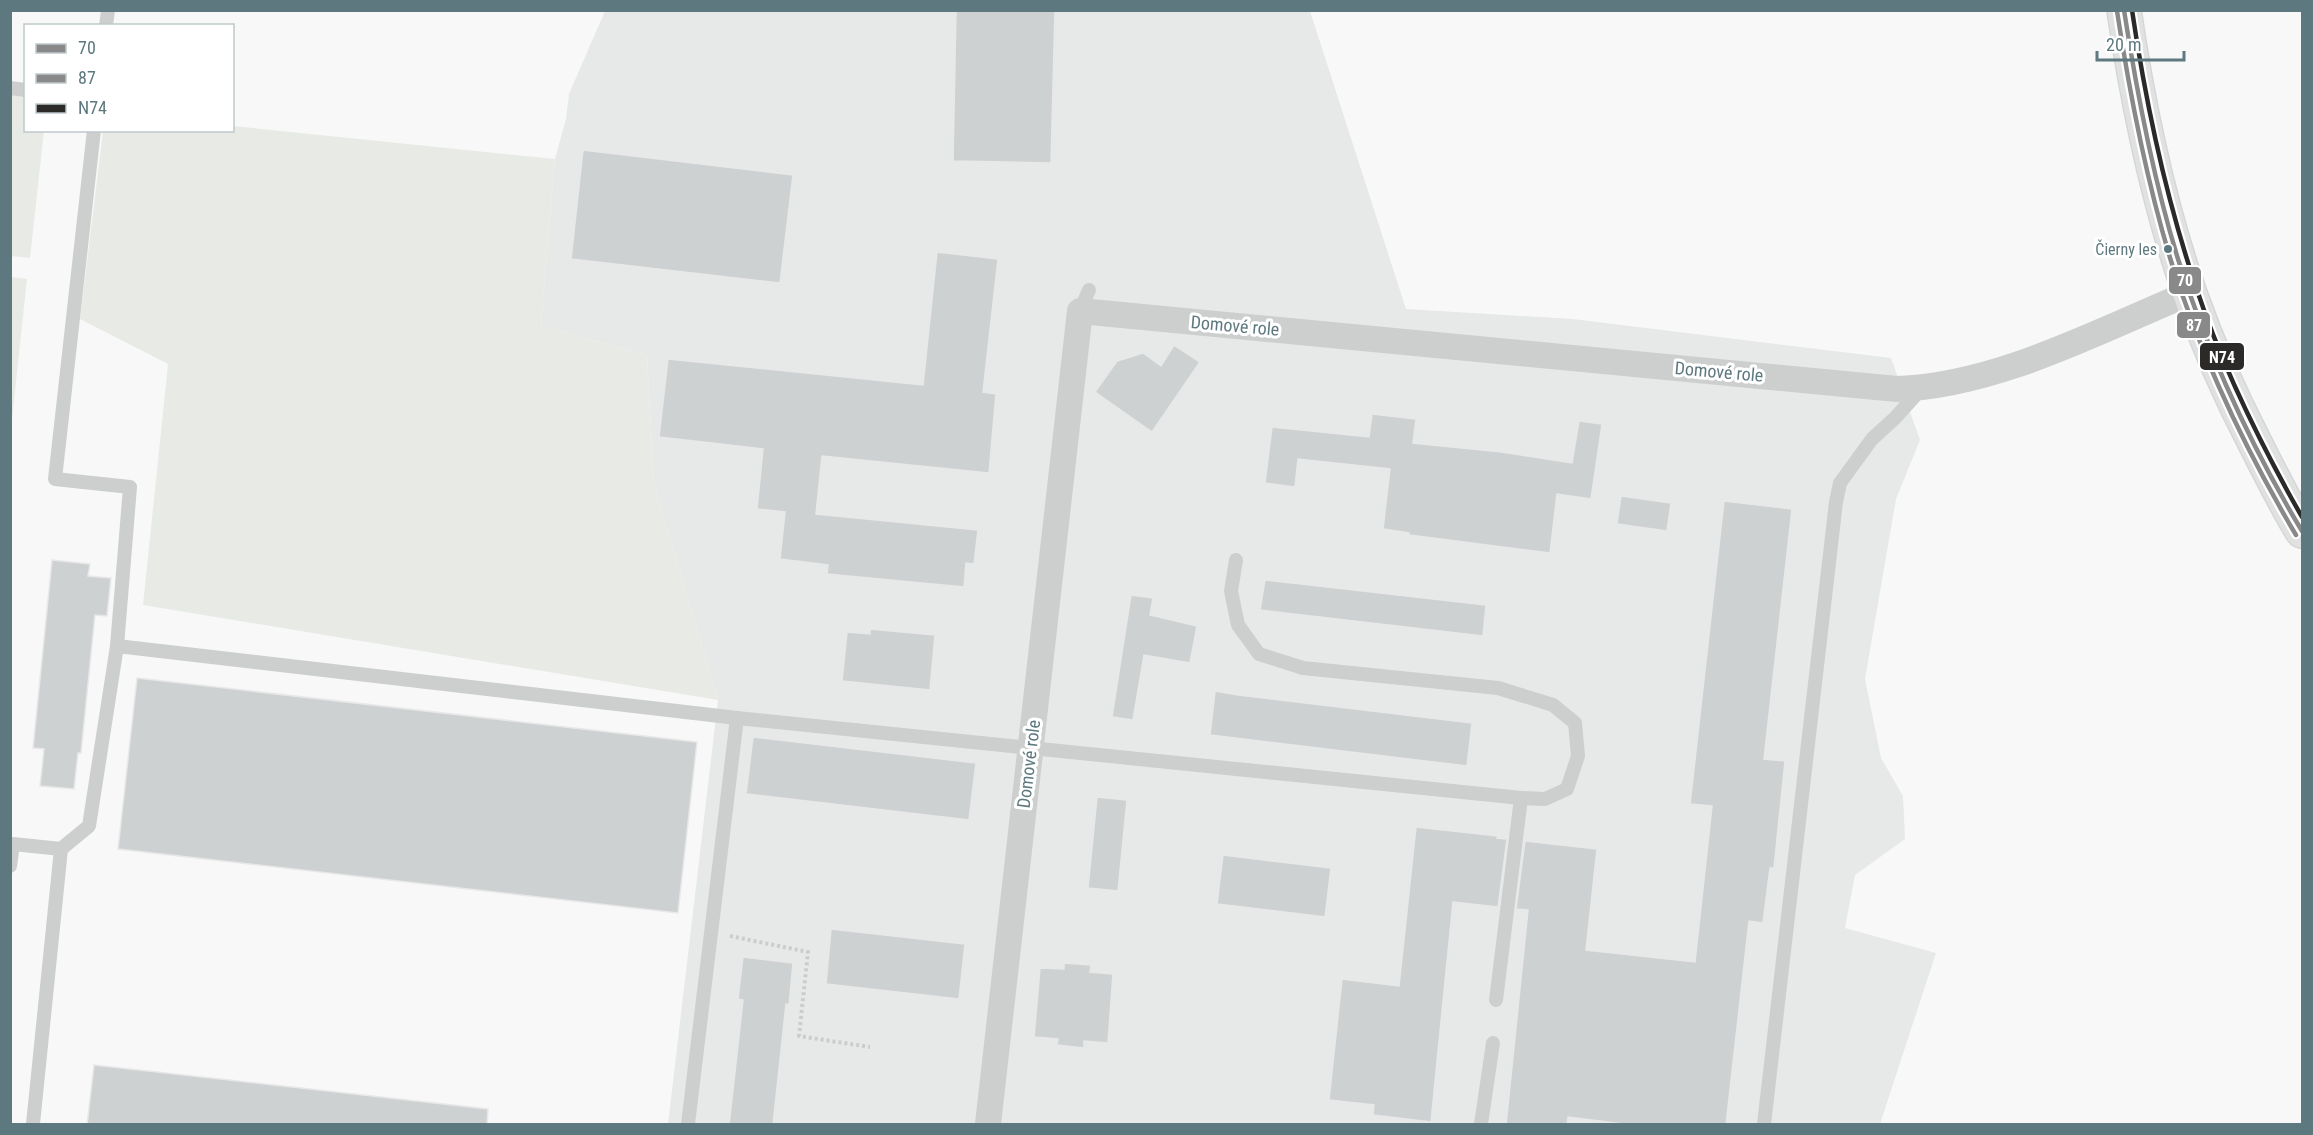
<svg xmlns="http://www.w3.org/2000/svg" width="2313" height="1135" viewBox="0 0 2313 1135" font-family="'Roboto Condensed',sans-serif">
  <style>
    .built { fill: #e6e9e8 }
    .green { fill: #e8ebe5 }
    .building { fill: #ced1d2; stroke: #e8e8e8; stroke-width: 1.5 }
    .lines { fill: none; stroke-linecap: round; stroke-linejoin: round }
    .secondary-casing { stroke: #d5d6d7; stroke-width: 36 }
    .path { stroke: #cbcdcd; stroke-width: 4; stroke-dasharray: 3 3; stroke-linecap: butt }
    .lane { stroke: #cdcfcf; stroke-width: 14 }
    .street { stroke: #cdcfcf; stroke-width: 26 }
    .secondary { stroke: #e0e2e2; stroke-width: 33 }
    .bus-1-casing { stroke: #fff; stroke-width: 9 }
    .bus-2-casing { stroke: #fff; stroke-width: 9 }
    .bus-3-casing { stroke: #fff; stroke-width: 9 }
    .bus-1 { stroke: #898989; stroke-width: 4.5 }
    .bus-2 { stroke: #898989; stroke-width: 4.5 }
    .bus-3 { stroke: #2b2a29; stroke-width: 4.5 }
    .bus-dot { fill: #5d797f; stroke: #fff; stroke-width: 2 }
    .labels { text-anchor: middle; stroke-width: 6; stroke-linejoin: round; paint-order: stroke }
    .bus-label { font-size: 16px; fill: #5d797f; stroke: #fff; text-anchor: end }
    .street-label { font-size: 18px; fill: #5d797f; stroke: #fff }
    .line-badge { stroke: #fff; stroke-width: 2 }
    .badge-label { font-size: 16px; text-anchor: middle; font-weight: bold; fill: #fff }
  </style>
  <rect width="100%" height="100%" fill="#f8f8f8"/>
  <!-- built -->
  <path class="built" d="M605,11H1310L1406,309L1573,319L1891,358L1920,440L1896,499L1865,679L1881,758L1903,796L1905,839L1855,875L1845,928L1936,953L1880,1124H668L718,700L654,484L647,355L541,326L555,159L566,119L569,94Z"/>
  <!-- green -->
  <g class="green">
    <path d="M10,82L25,84L26,130L44,131L30,258L11,256Z"/>
    <path d="M233,126L555,159L541,326L647,355L654,484L718,700L143,605L168,364L80,319L103,131L232,130Z"/>
    <path d="M11,277L27,279L11,429L10,277Z"/>
  </g>
  <!-- building -->
  <g class="building">
    <path d="M956,10H1055L1051,163L953,161Z"/>
    <path d="M583,150L793,175L780,283L571,259Z"/>
    <path d="M937,252L998,259L983,392L996,394L989,473L822,456L816,514L978,530L974,564L966,563L964,587L827,574L828,565L780,559L785,512L757,509L763,449L659,437L668,359L923,385Z"/>
    <path d="M1174,345L1200,362L1152,432L1095,392L1117,361L1143,353L1161,366Z"/>
    <path d="M1372,414L1416,419L1413,443L1502,452L1572,463L1579,421L1602,424L1591,499L1557,494L1550,553L1409,535V533L1383,529L1390,469L1298,459L1295,487L1265,483L1272,427L1369,437Z"/>
    <path d="M1621,496L1671,503L1667,531L1617,524Z"/>
    <path d="M1724,501L1792,509L1764,759L1785,761L1774,868H1770L1763,923L1749,921L1726,1125H1632L1568,1117L1567,1125H1506L1528,910L1516,909L1525,841L1597,849L1586,950L1695,962L1712,806L1690,804Z"/>
    <path d="M52,560L90,564L88,576L111,578L107,616L95,615L81,753H78L74,789L40,786L44,749L33,748Z"/>
    <path d="M1265,580L1486,605L1483,636L1260,610Z"/>
    <path d="M1131,595L1153,598L1150,615L1197,626L1190,663L1144,655L1133,720L1112,717Z"/>
    <path d="M870,629L935,635L930,690L842,681L847,632L870,634Z"/>
    <path d="M137,678L697,742L678,913L118,849Z"/>
    <path d="M1215,691L1238,695L1472,723L1467,766L1210,735Z"/>
    <path d="M753,737L976,763L969,820L746,794Z"/>
    <path d="M1097,797L1127,800L1118,891L1088,888Z"/>
    <path d="M1416,827L1498,836L1497,838L1507,839L1498,907L1453,902L1431,1122L1373,1115L1374,1105L1329,1100L1342,979L1399,986Z"/>
    <path d="M1223,855L1331,868L1325,917L1217,904Z"/>
    <path d="M831,929L965,944L959,999L826,984Z"/>
    <path d="M743,957L793,963L789,1005L786,1004L773,1125H729L743,1000L738,999Z"/>
    <path d="M1064,963L1091,965L1090,972L1113,974L1108,1043L1084,1041V1048L1057,1045L1058,1039L1034,1037L1040,968L1064,969Z"/>
    <path d="M94,1065L488,1109L487,1125H87Z"/>
  </g>
  <g class="lines">
    <!-- secondary casing -->
    <g class="secondary-casing">
      <path id="secondary" d="M2124,10C2138,106 2158,202 2190,294C2208,345 2230,395 2255,443C2270,473 2285,503 2302,531"/>
    </g>
    <!-- path -->
    <path class="path" d="M730,936L808,952L799,1036L870,1047"/>
    <!-- lane -->
    <g class="lane">
      <path d="M106,26L108,10"/>
      <path d="M10,88L26,90"/>
      <path d="M94,130L55,479L130,487L117,646"/>
      <path d="M1080,311L1089,290"/>
      <path d="M10,866L13,844L61,849"/>
      <path d="M1496,1000L1521,798"/>
      <path d="M33,1124L61,849L89,826L117,646L737,718L1521,798L1545,799L1567,789L1578,756L1575,723L1553,705L1498,688L1303,668L1259,654L1238,625L1231,591L1236,560"/>
      <path d="M688,1124L737,718"/>
      <path d="M1481,1124L1493,1043"/>
      <path d="M1764,1124L1836,502L1840,483L1872,439L1895,418L1922,388"/>
    </g>
    <!-- street -->
    <path class="street" d="M988,1124L1080,311L1897,389C1996,386 2098,331 2190,293"/>
    <!-- secondary -->
    <use href="#secondary" class="secondary"/>
    <!-- bus-1 casing -->
    <g class="bus-1-casing">
      <path id="bus-1" d="M2124,10C2137,94 2153,178 2178,259C2208,353 2251,446 2302,531"/>
    </g>
    <!-- bus-2 casing -->
    <g class="bus-2-casing">
      <path id="bus-2" d="M2117,11C2130,96 2146,179 2171,261C2201,356 2245,449 2296,535"/>
    </g>
    <!-- bus-3 casing -->
    <g class="bus-3-casing">
      <path id="bus-3" d="M2132,10C2146,105 2166,199 2197,290C2223,369 2261,445 2302,517"/>
    </g>
    <!-- bus-1 -->
    <use href="#bus-1" class="bus-1"/>
    <!-- bus-2 -->
    <use href="#bus-2" class="bus-2"/>
    <!-- bus-3 -->
    <use href="#bus-3" class="bus-3"/>
  </g>
  <!-- markers -->
  <circle class="bus-dot" cx="2168" cy="249" r="5"/>
  <g class="labels">
    <!-- bus labels -->
    <g class="bus-label">
      <text x="2157" y="255">Čierny les</text>
    </g>
    <!-- street labels -->
    <g class="street-label">
      <text transform="translate(1235 326) rotate(5)" y="6">Domové role</text>
      <text transform="translate(1719 372) rotate(5)" y="6">Domové role</text>
      <text transform="translate(1029 764) rotate(-83)" y="6">Domové role</text>
    </g>
  </g>
  <g class="line-badge">
    <rect x="2168" y="266" width="34" height="29" rx="6" fill="#898989"/>
    <rect x="2176" y="311" width="35" height="28" rx="6" fill="#898989"/>
    <rect x="2199" y="342" width="46" height="29" rx="6" fill="#2b2a29"/>
  </g>
  <g class="badge-label">
    <text x="2185" y="286">70</text>
    <text x="2194" y="331">87</text>
    <text x="2222" y="363">N74</text>
  </g>
  <!-- border -->
  <rect width="2313" height="1135" fill="none" stroke="#5d797f" stroke-width="24"/>
  <!-- legend -->
  <rect x="24" y="24" width="210" height="108" fill="#ffffff" stroke="#bec9cc" stroke-width="1.5"/>
  <rect x="36" y="44" width="30" height="9" fill="#898989" stroke="#bec9cc" stroke-width="1.5"/>
  <text x="78" y="54" font-size="18" fill="#5d797f">70</text>
  <rect x="36" y="74" width="30" height="9" fill="#898989" stroke="#bec9cc" stroke-width="1.5"/>
  <text x="78" y="84" font-size="18" fill="#5d797f">87</text>
  <rect x="36" y="104" width="30" height="9" fill="#2b2a29" stroke="#bec9cc" stroke-width="1.5"/>
  <text x="78" y="114" font-size="18" fill="#5d797f">N74</text>
  <!-- scale -->
  <path d="M2097 51v9h87v-9" fill="none" stroke="#5d797f" stroke-width="3"/>
  <text x="2106" y="51" font-size="18" fill="#5d797f" stroke="#ffffff" stroke-width="4.5" paint-order="stroke">20 m</text>
</svg>
